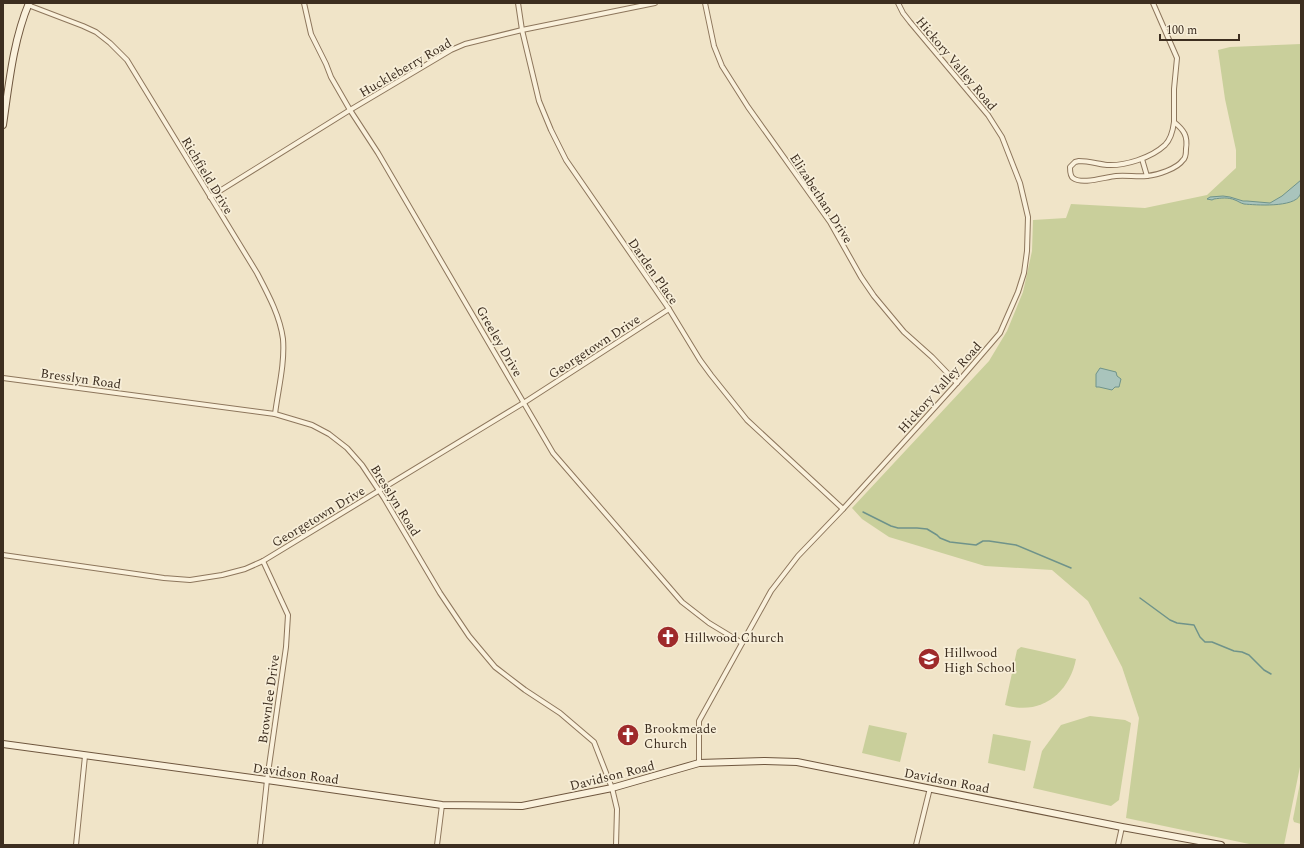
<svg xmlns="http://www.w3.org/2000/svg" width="1304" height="848" viewBox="0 0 1304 848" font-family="Spectral,serif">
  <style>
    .green { fill: #c9cf9b }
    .water { fill: #a9c4bc; stroke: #6f938a }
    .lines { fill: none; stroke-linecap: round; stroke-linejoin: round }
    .stream { stroke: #6f938a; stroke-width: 1.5 }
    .street-casing { stroke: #8d765c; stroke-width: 6 }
    .secondary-casing { stroke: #6f573f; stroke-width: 8 }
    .street { stroke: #faf1dc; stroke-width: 4 }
    .secondary { stroke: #faf1dc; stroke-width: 6 }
    .labels { text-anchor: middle; stroke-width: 3.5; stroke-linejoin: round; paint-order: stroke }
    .street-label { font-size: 13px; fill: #3d2e20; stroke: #f7eed8 }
    .poi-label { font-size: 13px; fill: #3d2e20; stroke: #f7eed8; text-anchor: start }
  </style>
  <rect width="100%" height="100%" fill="#f0e4c8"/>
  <!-- green -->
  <g class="green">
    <path d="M1301,44V762L1284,845H1254L1126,818L1139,718L1122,667L1088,601L1052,570L985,566L889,537L862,519L852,508L989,361L1007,331L1023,292L1032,251L1033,220L1066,218L1071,204L1145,208L1207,195L1236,168V150L1225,99L1218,50L1230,47Z"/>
    <path d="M1021,647L1076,659C1069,694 1040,716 1005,705L1017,650Z"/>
    <path d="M1090,716L1125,720L1131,723L1119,800L1111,806L1033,788L1042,751L1061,725Z"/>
    <path d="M869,725L907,733L900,762L862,753Z"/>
    <path d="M993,734L1031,741L1025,771L988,763Z"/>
    <path d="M1301,778V824L1294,822L1293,819Z"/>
  </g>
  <!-- water -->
  <g class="water">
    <path d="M1301,180C1301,184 1302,191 1300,195C1294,208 1255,205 1244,204C1240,203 1238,201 1235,200C1228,197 1221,198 1214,199L1212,200L1207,199L1210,197L1223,196L1230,197L1243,201H1247L1270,203L1282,196Z"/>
    <path d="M1100,368L1116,372L1117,376L1121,379L1119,387H1115L1112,390L1099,387H1096V374Z"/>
  </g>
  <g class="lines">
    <!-- stream -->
    <g class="stream">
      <path d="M863,512L891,526L898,528H917L927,529L937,535L940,538L950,542L976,545L983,541H989L1016,545L1071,568"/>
      <path d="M1140,598L1170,620L1177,623L1194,625L1200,637L1205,642H1212L1234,651L1242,652L1249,655L1264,670L1271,674"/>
    </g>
    <!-- street casing -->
    <g class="street-casing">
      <g id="street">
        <path d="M304,3L311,34L326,64L331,77L350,110L378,153L553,453L682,602L709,623L742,643"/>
        <path d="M518,3L522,30L539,101L551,130L566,160L669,309L700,360L711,375L747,420L843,509"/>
        <path d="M705,3L714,46L722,66L748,107L830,222L861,277L874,296L904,332L932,357L957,383"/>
        <path d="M1153,3L1177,58L1174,89V122"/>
        <path d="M28,5L83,26L96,32L110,43L127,60L257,273C268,294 280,316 283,339C285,364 278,390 275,414"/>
        <path d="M1174,122C1184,130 1188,136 1186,149C1186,152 1186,158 1183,160C1177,169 1157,175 1147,176C1137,177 1126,175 1116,176C1105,177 1082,185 1073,178C1070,176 1070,171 1070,167L1075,162L1079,161C1089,161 1098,164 1107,165C1125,166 1151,158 1165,145C1171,139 1173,130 1174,122Z"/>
        <path d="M1142,159L1147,176"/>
        <path d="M210,197L350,110L451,50L465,44L522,30L655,3"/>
        <path d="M3,378L275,414L312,425L329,434L347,448L362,465L384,498L440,593L469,636L495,667L525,690L560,713L594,742L612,788L617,809L616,845"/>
        <path d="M3,555L164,578L190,580L222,575L245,569L263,561L525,402L669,309"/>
        <path d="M699,763V721L771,591L798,556L843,509L957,383L1000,333L1018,292L1024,273L1027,251L1028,217L1020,183L1002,137L988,115L910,22L903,13L898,3"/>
        <path d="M76,845L85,756"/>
        <path d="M260,845L267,780L286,647L288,615L263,561"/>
        <path d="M437,845L442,805"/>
        <path d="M916,845L930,788"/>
        <path d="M1118,845L1122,827"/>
      </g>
    </g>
    <!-- secondary casing -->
    <g class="secondary-casing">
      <g id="secondary">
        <path d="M3,125C9,84 13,41 29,3"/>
        <path d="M3,744L267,780L442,805L522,806L612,788L699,763L765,761L797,762L1122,827L1221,845"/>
      </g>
    </g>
    <!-- street -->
    <use href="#street" class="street"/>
    <!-- secondary -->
    <use href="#secondary" class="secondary"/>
  </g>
  <!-- icons -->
  <defs>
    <g id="church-disc" transform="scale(1.15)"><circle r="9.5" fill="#9e2a2b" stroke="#f7eed8"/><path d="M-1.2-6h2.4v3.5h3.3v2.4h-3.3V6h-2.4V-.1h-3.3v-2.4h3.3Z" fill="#fff"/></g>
    <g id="school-disc" transform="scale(1.15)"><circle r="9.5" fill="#9e2a2b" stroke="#f7eed8"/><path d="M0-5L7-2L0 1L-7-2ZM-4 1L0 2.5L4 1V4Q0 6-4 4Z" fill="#fff"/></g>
  </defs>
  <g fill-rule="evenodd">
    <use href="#church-disc" x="668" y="637"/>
    <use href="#school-disc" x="929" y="659"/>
    <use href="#church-disc" x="628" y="735"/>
  </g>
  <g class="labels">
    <!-- street labels -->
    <g class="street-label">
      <text transform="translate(957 63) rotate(50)" y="5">Hickory Valley Road</text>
      <text transform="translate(405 67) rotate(-30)" y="5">Huckleberry Road</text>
      <text transform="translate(208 175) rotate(59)" y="5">Richfield Drive</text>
      <text transform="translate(822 198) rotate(57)" y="5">Elizabethan Drive</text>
      <text transform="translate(654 271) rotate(55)" y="5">Darden Place</text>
      <text transform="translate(500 341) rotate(60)" y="5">Greeley Drive</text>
      <text transform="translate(594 346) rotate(-33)" y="5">Georgetown Drive</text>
      <text transform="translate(81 378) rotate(8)" y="5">Bresslyn Road</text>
      <text transform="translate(939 387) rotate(-48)" y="5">Hickory Valley Road</text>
      <text transform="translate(396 500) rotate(58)" y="5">Bresslyn Road</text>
      <text transform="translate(318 516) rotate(-31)" y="5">Georgetown Drive</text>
      <text transform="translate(268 699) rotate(-82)" y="5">Brownlee Drive</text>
      <text transform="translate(296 773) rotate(8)" y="5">Davidson Road</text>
      <text transform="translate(612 775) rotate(-14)" y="5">Davidson Road</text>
      <text transform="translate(947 780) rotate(11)" y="5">Davidson Road</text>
    </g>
    <!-- poi labels -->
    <g class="poi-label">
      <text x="684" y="642">Hillwood Church</text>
      <text x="944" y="657">Hillwood<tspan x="944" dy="15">High School</tspan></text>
      <text x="644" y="733">Brookmeade<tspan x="644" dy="15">Church</tspan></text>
    </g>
  </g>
  <!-- border -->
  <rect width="1304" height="848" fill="none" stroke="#3d2e20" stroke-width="8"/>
  <!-- scale -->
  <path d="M1160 34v6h79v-6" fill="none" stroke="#3d2e20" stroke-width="2"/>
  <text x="1166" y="34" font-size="12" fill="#3d2e20" stroke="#f7eed8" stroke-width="3" paint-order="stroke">100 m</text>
</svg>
